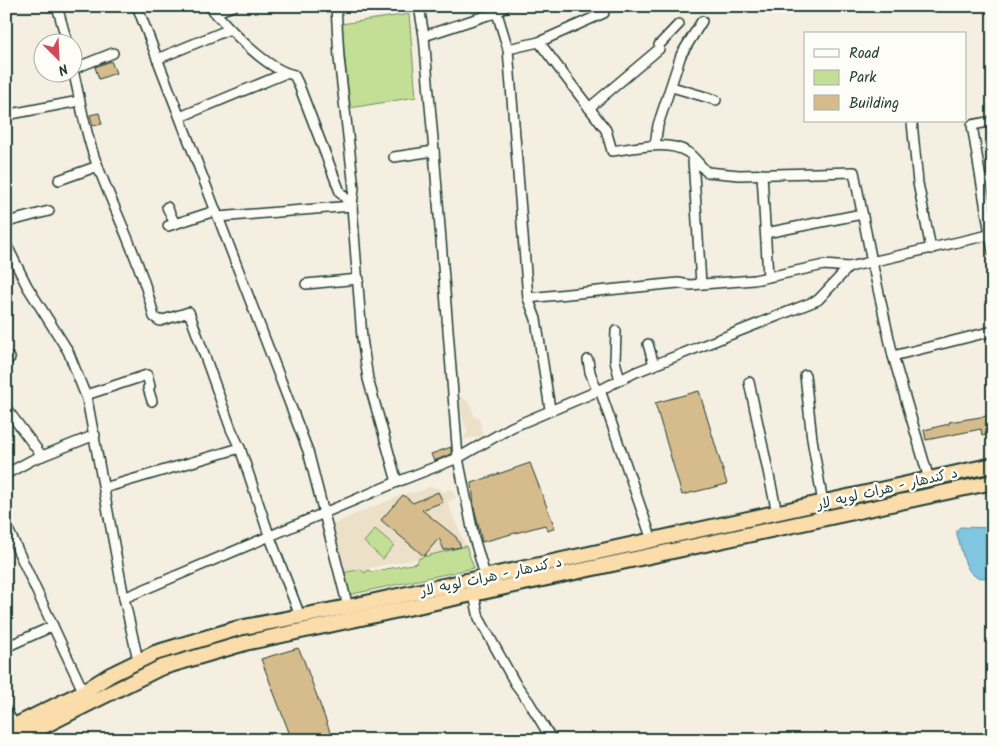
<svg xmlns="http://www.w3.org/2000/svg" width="999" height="746" viewBox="0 0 999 746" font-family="Kalam,'Playpen Sans Arabic',sans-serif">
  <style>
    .built { fill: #ece0c8 }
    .green { fill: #c3de95; stroke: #718e64 }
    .water { fill: #80c6e1; stroke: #598f9c }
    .building { fill: #d6bc8c; stroke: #1f3d34 }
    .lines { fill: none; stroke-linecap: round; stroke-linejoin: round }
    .minor-casing { stroke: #1f3d34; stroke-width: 12 }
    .trunk-casing { stroke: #1f3d34; stroke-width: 18 }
    .minor { stroke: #fdfcf7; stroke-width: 9 }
    .trunk { stroke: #fbddab; stroke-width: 14 }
    .labels { text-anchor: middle; stroke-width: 5; stroke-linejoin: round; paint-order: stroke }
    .street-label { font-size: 14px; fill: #1f3d34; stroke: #fdfcf7 }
  </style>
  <rect width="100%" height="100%" fill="#f5efe2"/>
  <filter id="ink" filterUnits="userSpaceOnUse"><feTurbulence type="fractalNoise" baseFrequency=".02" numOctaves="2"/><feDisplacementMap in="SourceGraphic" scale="10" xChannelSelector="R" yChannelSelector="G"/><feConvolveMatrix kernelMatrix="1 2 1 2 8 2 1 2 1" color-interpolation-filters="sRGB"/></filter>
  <g filter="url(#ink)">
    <!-- built -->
    <g class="built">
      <path d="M462,397L470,403L475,418H479L483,436L465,439V434L468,433L463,420L459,398Z"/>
      <path d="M430,487L437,488L444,492L449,489L452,490L456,498L447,502L466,546L432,556L369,568V570L364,573L361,569L343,573L333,525L346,518L409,492L412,494Z"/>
    </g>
    <!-- green -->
    <g class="green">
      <path d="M409,14L416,97L350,108L341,24Z"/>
      <path d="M375,529L394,545L383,559L364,542Z"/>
      <path d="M466,546L474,568L348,595L343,573L361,569L364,573L369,570L371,572L417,563L419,558Z"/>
    </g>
    <!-- water -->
    <path class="water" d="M960,527L993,528V576C964,586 964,554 957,535V530Z"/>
    <!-- building -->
    <g class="building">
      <path d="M111,61L116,73L99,79L95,67Z"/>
      <path d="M99,113L102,124L93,126L90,115Z"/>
      <path d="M699,391L727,484L682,495L655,403Z"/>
      <path d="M993,415V433L982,436L981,429L926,440L924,430L949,424V422Z"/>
      <path d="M451,447V454L434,461L431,454Z"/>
      <path d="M530,463L555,528L548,531L545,525L482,542L474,507L472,483Z"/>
      <path d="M438,492L443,502L422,510L456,537L461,547L444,550L439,538L424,556L381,520L403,495L413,503Z"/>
      <path d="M298,648L303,658L333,740H292L261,659Z"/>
    </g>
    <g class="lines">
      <!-- minor casing -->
      <g class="minor-casing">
        <g id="minor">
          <path d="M57,6L67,42"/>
          <path d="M137,6L308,451L348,607"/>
          <path d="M209,6C229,28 265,69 294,75L298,83L340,192L352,206"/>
          <path d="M336,6L339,58L354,188L352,206L362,338L368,379L397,482"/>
          <path d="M419,6L424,36L434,151L458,458L474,538L487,582"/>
          <path d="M497,13L508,49L528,298L536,319L550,409"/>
          <path d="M217,14L222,10L233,6"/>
          <path d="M424,36L488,15L497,13L506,6"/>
          <path d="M539,42L606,130L612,151C633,148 668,140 687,152C693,155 701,167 707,172L739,175L854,172L872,262L893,356L929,479"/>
          <path d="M508,49L539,42L604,13"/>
          <path d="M157,59L230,29"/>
          <path d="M72,66C80,97 84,129 95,159C114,210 142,264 154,317L160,321L189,312L231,429L240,448L268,532L300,616"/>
          <path d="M73,69L113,53"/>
          <path d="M672,87L716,100"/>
          <path d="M589,108L659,49V45L679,24"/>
          <path d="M6,115L79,101"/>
          <path d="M180,117L286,73"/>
          <path d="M993,121L972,125L993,252"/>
          <path d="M912,122L918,183L931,249"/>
          <path d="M655,145L658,125L681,55L702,21"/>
          <path d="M394,157L434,151"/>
          <path d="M693,159L701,284"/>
          <path d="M762,174L768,277"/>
          <path d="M59,180L98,166"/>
          <path d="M167,207L175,224"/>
          <path d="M218,217L352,206"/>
          <path d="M6,224L11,221L49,211"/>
          <path d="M168,226L215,211"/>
          <path d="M766,233L862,214"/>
          <path d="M6,244L27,286L68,351L87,399L124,598L138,660"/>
          <path d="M306,284L359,279"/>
          <path d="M528,298L678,283L690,285L754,280L824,265L849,267L993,234"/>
          <path d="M616,331L615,361L620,380"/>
          <path d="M648,344L654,365"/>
          <path d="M893,356L993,331"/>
          <path d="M6,360L10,358"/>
          <path d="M588,360L590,372L597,391"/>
          <path d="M805,375L812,439L823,503"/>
          <path d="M749,382L777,513"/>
          <path d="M600,390L652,540"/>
          <path d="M86,395L147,375L150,386L148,388L152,401"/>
          <path d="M6,408L42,456"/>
          <path d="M6,474L32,460L95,435"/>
          <path d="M104,488L240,448"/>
          <path d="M6,525L85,695"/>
          <path d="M474,595L479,618L515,683L529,702L552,740"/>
          <path d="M124,598L397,482L458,458L512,427L600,390L636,372L818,300L849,267"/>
          <path d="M6,647L53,626"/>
          <path d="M6,710L17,730"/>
        </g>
      </g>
      <!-- trunk casing -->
      <g class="trunk-casing">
        <g id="trunk">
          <path d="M6,730L83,692L110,675L155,653L239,628L348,607L993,465"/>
          <path d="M16,740L160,668L245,643L993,482"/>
        </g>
      </g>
      <!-- minor -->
      <use href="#minor" class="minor"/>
      <!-- trunk -->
      <use href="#trunk" class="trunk"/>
    </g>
  </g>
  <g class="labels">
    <!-- street labels -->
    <g class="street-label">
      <text transform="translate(887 488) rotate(-13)" y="5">د کندهار - هرات لويه لار</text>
      <text transform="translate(491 576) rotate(-12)" y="5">د کندهار - هرات لويه لار</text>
    </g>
  </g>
  <!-- margin -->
  <rect width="999" height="746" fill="none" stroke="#fdfcf7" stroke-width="25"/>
  <rect x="12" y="12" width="974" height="721" fill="none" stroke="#1f3d34" stroke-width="2" filter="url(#ink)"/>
  <!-- legend -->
  <rect x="804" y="32" width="162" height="90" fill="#fdfcf7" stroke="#a4b0a9"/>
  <rect x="814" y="49" width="25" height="8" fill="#fdfcf7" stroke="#a4b0a9"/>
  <text x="849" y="58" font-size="15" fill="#1f3d34">Road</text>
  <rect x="814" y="70" width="25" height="15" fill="#c3de95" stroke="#a4b0a9"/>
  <text x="849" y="82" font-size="15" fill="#1f3d34">Park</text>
  <rect x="814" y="95" width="25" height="15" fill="#d6bc8c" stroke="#a4b0a9"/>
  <text x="849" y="108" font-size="15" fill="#1f3d34">Building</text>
  <!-- north arrow -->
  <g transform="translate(58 58) rotate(156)"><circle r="24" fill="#fdfcf7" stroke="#a4b0a9"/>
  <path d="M0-4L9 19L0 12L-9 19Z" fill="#d1495b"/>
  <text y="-8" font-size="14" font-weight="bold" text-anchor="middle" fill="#1f3d34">N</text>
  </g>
</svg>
